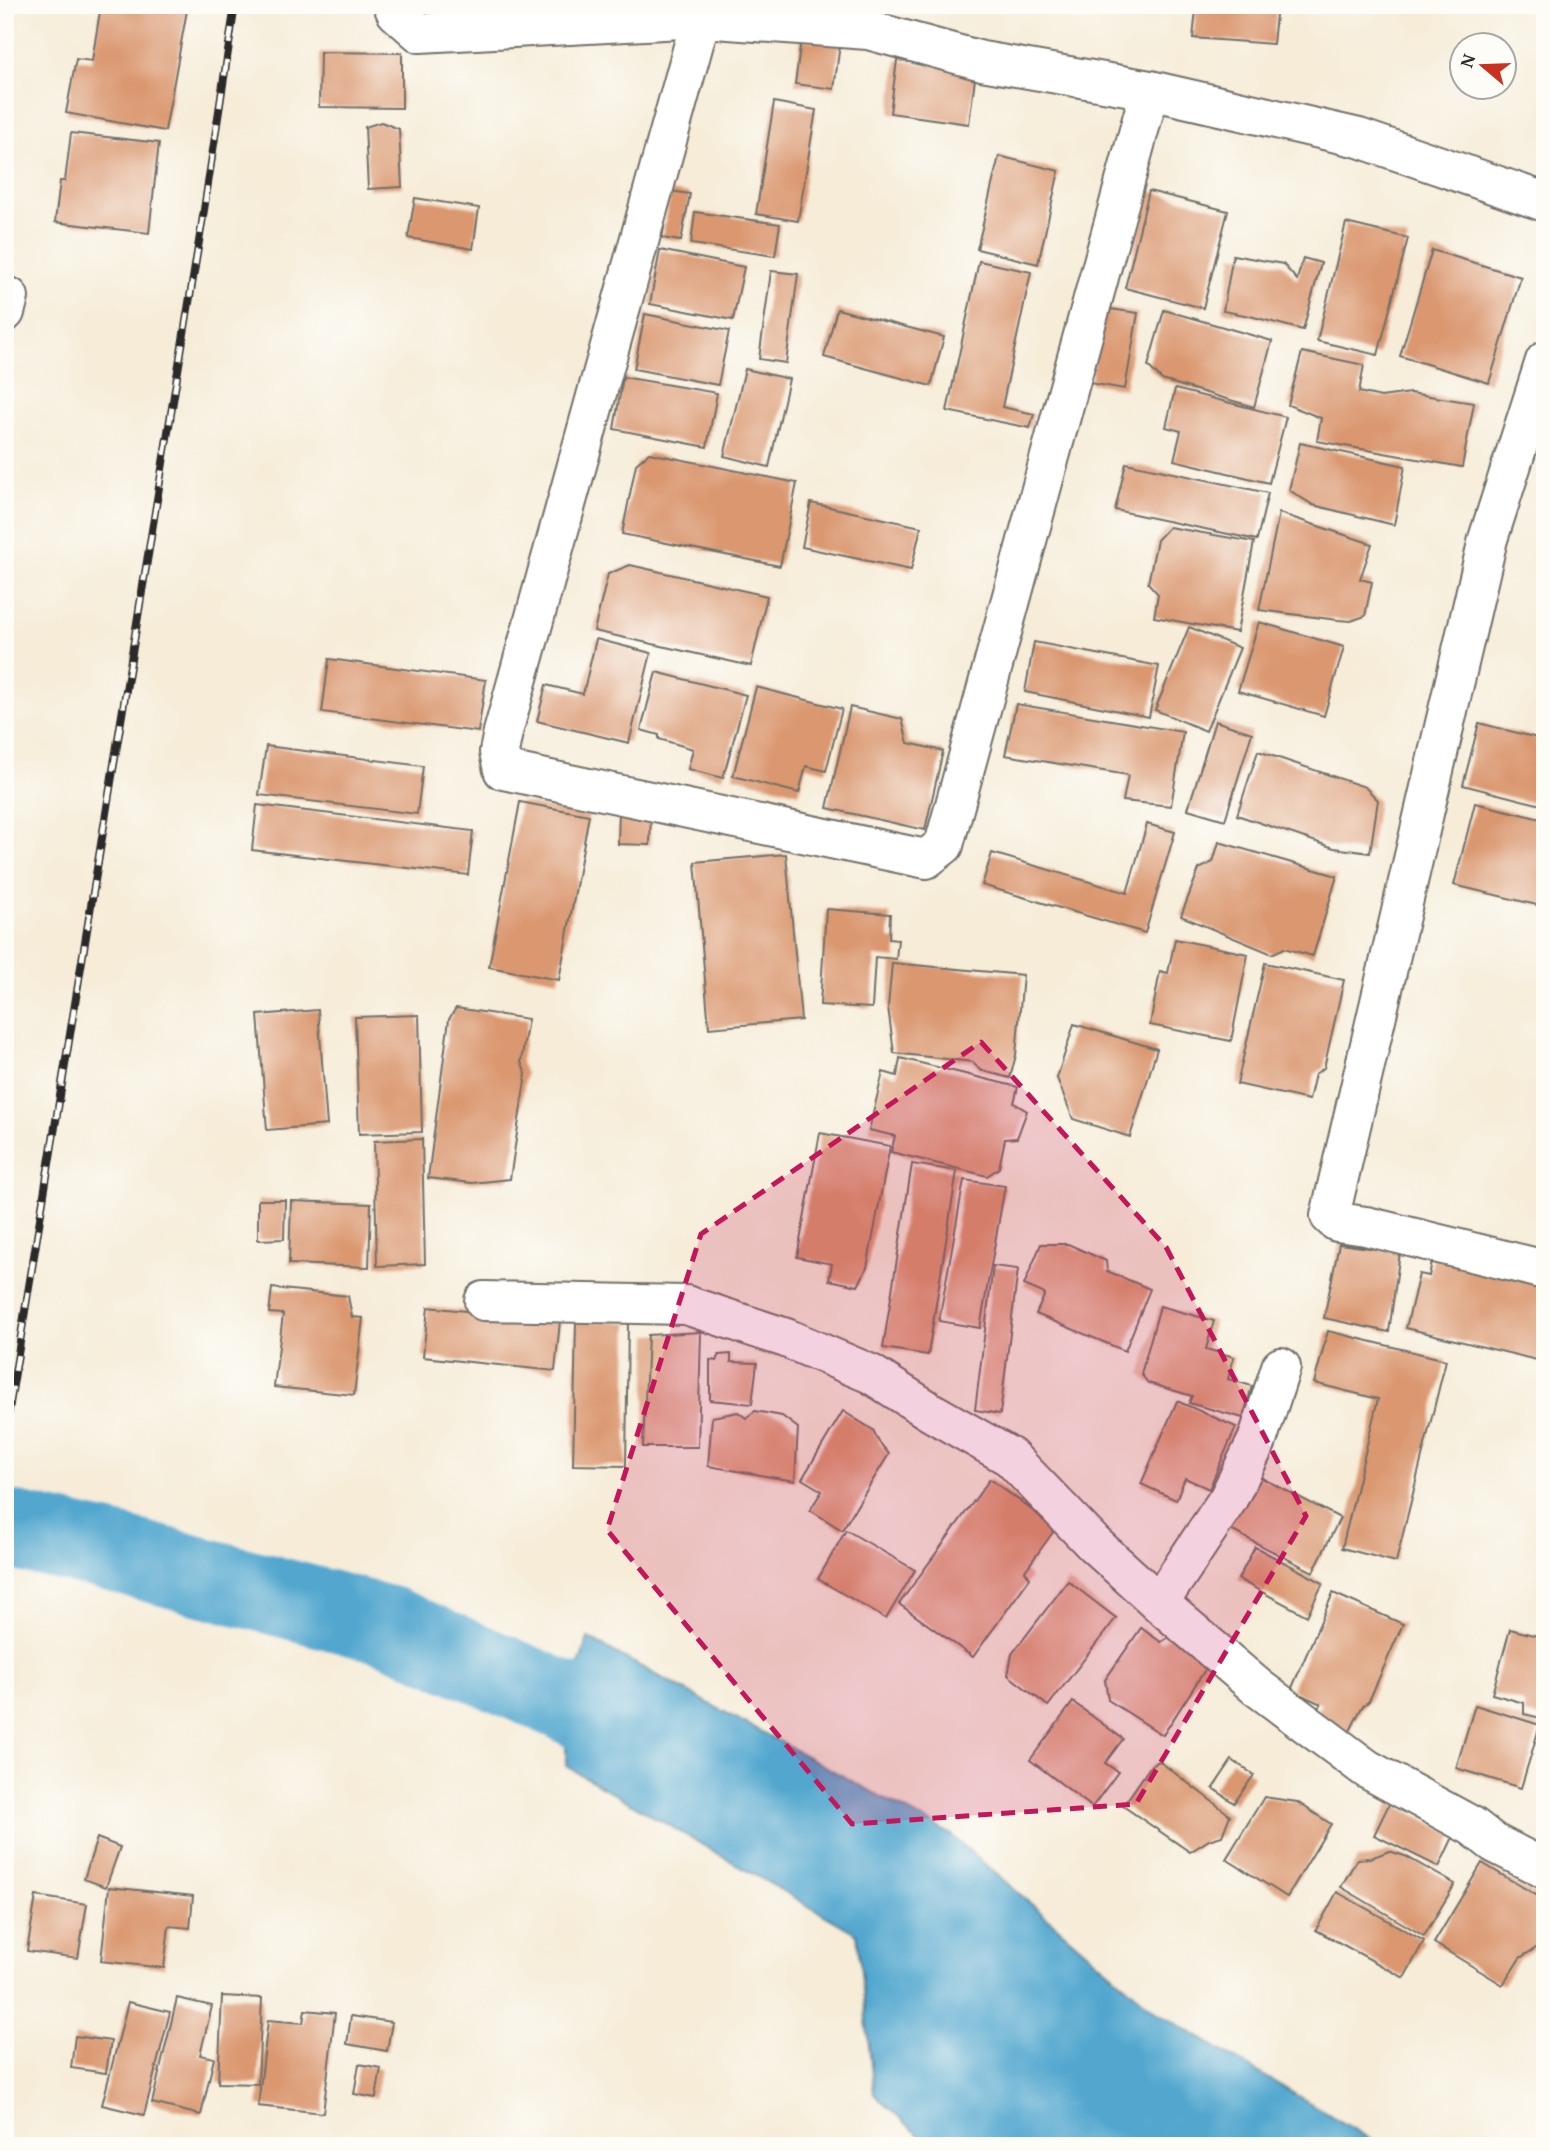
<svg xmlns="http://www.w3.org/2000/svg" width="1550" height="2151" viewBox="0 0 1550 2151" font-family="'Gentium Book Plus',serif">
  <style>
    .water { fill: #53a7cf; stroke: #3f697d; stroke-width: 2 }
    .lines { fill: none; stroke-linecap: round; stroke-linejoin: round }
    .river { stroke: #53a7cf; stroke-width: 79 }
    .building { fill: #da976f }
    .minor-casing { stroke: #726f68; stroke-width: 42 }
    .minor { stroke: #fff; stroke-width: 38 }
    .rail-casing { stroke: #2b2b2b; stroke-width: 8 }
    .rail { stroke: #fdfcf7; stroke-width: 5; stroke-dasharray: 16; stroke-linecap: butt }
    .marked { fill: #c2185b; fill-opacity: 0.2; stroke: #c2185b; stroke-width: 5; stroke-dasharray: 14 9; stroke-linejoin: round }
  </style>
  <rect width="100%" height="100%" fill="#fdfcf7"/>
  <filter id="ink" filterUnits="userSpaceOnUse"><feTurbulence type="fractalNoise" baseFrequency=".0143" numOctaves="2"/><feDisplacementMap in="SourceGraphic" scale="14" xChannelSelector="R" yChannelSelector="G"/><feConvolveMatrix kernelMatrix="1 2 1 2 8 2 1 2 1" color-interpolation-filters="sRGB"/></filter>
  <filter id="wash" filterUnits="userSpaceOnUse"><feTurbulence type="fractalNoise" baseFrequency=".00686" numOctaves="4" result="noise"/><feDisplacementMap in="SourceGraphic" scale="28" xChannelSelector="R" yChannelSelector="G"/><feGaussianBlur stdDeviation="1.57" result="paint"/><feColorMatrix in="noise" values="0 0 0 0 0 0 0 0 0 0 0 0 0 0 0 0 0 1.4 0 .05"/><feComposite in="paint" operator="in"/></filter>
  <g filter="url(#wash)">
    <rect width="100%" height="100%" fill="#f6ecd8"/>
    <!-- water -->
    <path class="water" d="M588,1638L950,1834L1155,2011L1382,2146H931L874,2094L857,1934L566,1766V1702Z"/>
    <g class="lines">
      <!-- river -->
      <path class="river" d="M5,1529L106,1551L390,1626L566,1702L662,1756"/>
    </g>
    <g id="blocks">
      <!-- building -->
      <g class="building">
        <path d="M101,5H188L165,131L66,113L76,59L92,61Z"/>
        <path d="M1189,5H1277L1273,44L1193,38L1196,9L1188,8Z"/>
        <path d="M801,39L840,44L834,89L795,84Z"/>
        <path d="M320,52L402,53V108L319,107Z"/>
        <path d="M897,60L976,71L969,124L890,113Z"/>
        <path d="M774,102L816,110L798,221L756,214Z"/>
        <path d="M381,122L399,129L402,187L368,189L365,127Z"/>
        <path d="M71,133L159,143L149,233L55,222L60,181H65Z"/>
        <path d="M999,156L1059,171L1038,264L977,249Z"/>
        <path d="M671,191L690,194L681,241L662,238Z"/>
        <path d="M1149,191L1228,211L1203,308L1125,288Z"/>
        <path d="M415,198L479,208L473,249L408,238Z"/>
        <path d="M695,212L780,224L775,256L691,244Z"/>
        <path d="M1346,223L1408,238L1378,355L1317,341Z"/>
        <path d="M660,250L744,267L733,320L650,304Z"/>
        <path d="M1432,250L1521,277L1489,383L1400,356Z"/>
        <path d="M1233,255L1283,264L1297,280L1303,258L1321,263L1303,330L1250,316L1223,311Z"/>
        <path d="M979,261L1031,272L1002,407L1034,414L1030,428L947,411Z"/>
        <path d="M771,271L798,274L786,363L759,359Z"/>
        <path d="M1104,308L1138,313L1125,389L1090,383Z"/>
        <path d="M837,309L944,337L931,386L824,357Z"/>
        <path d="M1164,310L1272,341L1254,407L1162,380L1148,366Z"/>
        <path d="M645,314L729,331L718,385L634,369Z"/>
        <path d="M1302,352L1364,365L1359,392L1381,397L1410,393L1474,403L1462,467L1317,441L1321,418L1288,405Z"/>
        <path d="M745,369L789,379L769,467L724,456Z"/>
        <path d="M623,377L717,393L707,447L614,429Z"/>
        <path d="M1175,389L1286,417L1269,483L1174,460L1181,431L1166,427Z"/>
        <path d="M1300,443L1405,466L1394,525L1313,505L1289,490Z"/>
        <path d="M649,453L797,483L780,566L622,534L636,464Z"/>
        <path d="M1126,463L1268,493L1257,540L1115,510Z"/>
        <path d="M811,503L921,527L911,570L802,547Z"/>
        <path d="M1279,513L1372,544L1360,579L1372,582L1365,616L1351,621L1338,620L1259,610Z"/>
        <path d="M1169,527L1254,542L1237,632L1154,617L1158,594L1148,583L1157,540Z"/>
        <path d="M630,565L767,596L751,666L594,631L608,574Z"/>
        <path d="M1259,622L1344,647L1324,716L1238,691Z"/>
        <path d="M1189,627L1240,648L1206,731L1155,710Z"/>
        <path d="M596,639L651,653L629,743L537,721L546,685L583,694Z"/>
        <path d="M1034,642L1159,666L1149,717L1025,692Z"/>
        <path d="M329,659L486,680L478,732L322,712Z"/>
        <path d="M656,672L746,695L723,778L688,769L693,749L659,739V735L641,730Z"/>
        <path d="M756,687L842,709L826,771L806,766L799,793L733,776Z"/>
        <path d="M1016,704L1183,732L1171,806L1123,801L1128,775L1005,755Z"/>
        <path d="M850,707L902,719L908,743L943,751L925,830L827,808Z"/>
        <path d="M1215,721L1252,733L1225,820L1188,809Z"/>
        <path d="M1479,723L1545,740V806L1463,785Z"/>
        <path d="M266,746L423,766L417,814L259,795Z"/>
        <path d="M1258,751L1365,787L1378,800L1370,853L1334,848L1237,815Z"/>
        <path d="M520,802L589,815L559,980L489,967Z"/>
        <path d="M1475,803L1545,820V907L1454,885Z"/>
        <path d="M257,805L473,831L468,875L252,850Z"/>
        <path d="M619,809L651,810L650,845L618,844Z"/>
        <path d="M1147,824L1175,832L1145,933L982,885L992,853L1127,893Z"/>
        <path d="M1219,842L1337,876L1313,956L1284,948L1272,954L1181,916L1199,869L1213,862Z"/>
        <path d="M786,854L801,1020L709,1028L695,862Z"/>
        <path d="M826,909L890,914L889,939L898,940L896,959L875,957L872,1008L820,1005Z"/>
        <path d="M1175,939L1248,954L1231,1041L1150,1025L1160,971L1168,973Z"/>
        <path d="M892,963L1023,975L1016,1055L1010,1078L980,1070L973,1062L894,1053L888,1007Z"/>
        <path d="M1265,963L1344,980L1324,1068L1315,1074L1309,1100L1237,1084Z"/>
        <path d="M456,1008L528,1019L521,1062L526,1074L510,1179L472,1183L428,1178L449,1019Z"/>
        <path d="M318,1010L327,1125L267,1130L258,1015Z"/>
        <path d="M419,1015L422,1132L359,1134L355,1017Z"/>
        <path d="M1074,1024L1157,1049L1130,1137L1073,1119L1057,1078Z"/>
        <path d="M900,1058L1018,1087L1014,1103L1027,1111L1017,1138L1005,1139L999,1168L987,1176L891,1152L895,1136L869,1130L883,1072L897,1076Z"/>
        <path d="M820,1133L890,1146L867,1268L858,1286L829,1280L832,1264L797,1257Z"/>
        <path d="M422,1139L425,1264L377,1266L374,1141Z"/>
        <path d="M912,1164L957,1171L928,1355L883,1348Z"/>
        <path d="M964,1180L1005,1186L980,1328L939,1321Z"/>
        <path d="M258,1200H285L284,1239L258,1240Z"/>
        <path d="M291,1201L371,1204L369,1267L289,1264Z"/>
        <path d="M1041,1244H1068L1106,1261L1107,1271L1150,1289L1125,1351L1036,1314L1045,1294L1024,1285Z"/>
        <path d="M1339,1244L1400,1252L1389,1332L1324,1318Z"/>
        <path d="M1433,1257L1545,1285V1362L1406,1328L1419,1274L1429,1276Z"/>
        <path d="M993,1266L1018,1269L1000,1414L975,1410Z"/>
        <path d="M272,1288L348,1296L352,1317L363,1318L354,1395L274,1387L283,1314L269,1313Z"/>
        <path d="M1160,1306L1214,1321L1206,1349L1234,1357L1228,1379L1252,1386L1243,1418L1189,1403L1192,1396L1148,1383L1141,1374Z"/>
        <path d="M428,1307L560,1321L555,1371L423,1357Z"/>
        <path d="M576,1322H628L626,1466L573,1465Z"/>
        <path d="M1328,1331L1446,1360L1396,1562L1342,1548L1378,1399L1314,1383Z"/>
        <path d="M701,1332L698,1447H643L648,1335Z"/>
        <path d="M731,1354V1362L757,1363L752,1404L710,1400V1360L716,1361L719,1355Z"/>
        <path d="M1177,1401L1236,1427L1209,1489L1185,1478L1176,1500L1141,1484Z"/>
        <path d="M755,1411L782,1416L798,1428L795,1481L708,1466L712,1417L738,1412L746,1418Z"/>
        <path d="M843,1411L873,1430L879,1442L889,1454L842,1530L810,1510L822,1491L802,1479Z"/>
        <path d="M1252,1473L1340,1518L1313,1572L1225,1527Z"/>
        <path d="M990,1479L1056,1528L1025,1571L1030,1578L973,1657L899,1604Z"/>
        <path d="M846,1530L915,1570L886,1619L818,1579Z"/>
        <path d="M1255,1547L1323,1583L1307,1616L1238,1579Z"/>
        <path d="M1068,1581L1116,1618L1048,1706L1008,1675L1012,1654Z"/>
        <path d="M1333,1593L1403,1624L1369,1701L1362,1707L1349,1733L1315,1718L1321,1704L1291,1690Z"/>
        <path d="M1141,1628L1161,1642L1174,1634L1212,1659L1163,1735L1108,1700L1105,1680Z"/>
        <path d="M1510,1629L1545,1638V1719L1524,1714V1703L1492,1694Z"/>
        <path d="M1073,1702L1123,1739L1105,1763L1118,1772L1092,1807L1030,1760Z"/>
        <path d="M1475,1705L1540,1725L1521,1788L1456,1768Z"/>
        <path d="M1232,1760L1254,1775L1234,1803L1213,1788Z"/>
        <path d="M1159,1761L1230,1815L1222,1836L1209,1840L1190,1852L1123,1806L1150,1767Z"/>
        <path d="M1264,1797L1297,1802L1331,1824L1287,1897L1226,1859Z"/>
        <path d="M1390,1802L1454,1835L1439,1867L1374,1835Z"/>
        <path d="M97,1838L120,1847L106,1887L84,1879Z"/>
        <path d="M1389,1851L1405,1856L1455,1884L1424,1936L1341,1887L1357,1859L1371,1858Z"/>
        <path d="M1482,1863L1541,1898L1537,1920L1545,1925V1936L1536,1948L1520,1958L1503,1985L1434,1943Z"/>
        <path d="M109,1887L193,1896L190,1928L169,1926L164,1968L101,1961Z"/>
        <path d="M1337,1892L1424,1941L1404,1978L1316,1930Z"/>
        <path d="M36,1896L87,1904L78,1958L27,1951Z"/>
        <path d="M222,1996L262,1998L258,2084L218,2083Z"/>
        <path d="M177,1998L212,2006L200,2055L214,2058L201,2115L152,2103Z"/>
        <path d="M128,2002L170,2012L144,2115L102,2105Z"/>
        <path d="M305,2010L335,2013L323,2113L258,2106L268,2020L303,2023Z"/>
        <path d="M351,2016L392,2022L387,2051L347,2044Z"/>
        <path d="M75,2036L111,2041L106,2073L71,2068Z"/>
        <path d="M359,2064L381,2068L376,2098L354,2094Z"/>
      </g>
    </g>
  </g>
  <g filter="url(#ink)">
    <use href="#blocks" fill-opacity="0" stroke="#726f68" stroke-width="2"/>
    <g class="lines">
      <!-- minor casing -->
      <g class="minor-casing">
        <g id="minor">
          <path d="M393,5L396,12L420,33L701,18L868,30L982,61L1150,90L1359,138L1545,202"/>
          <path d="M701,18L503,732L499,752L503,770L926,859L944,845L1150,90"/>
          <path d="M5,312L9,297"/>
          <path d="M1545,361L1488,539L1330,1216L1337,1222L1366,1226L1545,1270"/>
          <path d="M484,1301L686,1305L786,1338L871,1374L931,1412L1010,1457L1094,1544L1159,1603L1257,1687L1367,1769L1472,1826L1494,1843L1545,1869"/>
          <path d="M1159,1603L1228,1499L1257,1441L1281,1367"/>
        </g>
      </g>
      <!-- minor -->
      <use href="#minor" class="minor"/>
      <!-- rail casing -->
      <g class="rail-casing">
        <path id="rail" d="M5,1434L202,223L235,5"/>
      </g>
      <!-- rail -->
      <use href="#rail" class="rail"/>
    </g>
  </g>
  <!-- marked area -->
  <path class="marked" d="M981,1042L1166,1247L1306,1516L1136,1804L852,1824L607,1530L701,1234Z"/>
  <!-- margin -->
  <rect width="1550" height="2151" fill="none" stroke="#fdfcf7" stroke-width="28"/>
  <!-- north arrow -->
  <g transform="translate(1483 66) rotate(289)"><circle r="33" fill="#fdfcf7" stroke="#a9a8a5" stroke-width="2"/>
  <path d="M0-5L12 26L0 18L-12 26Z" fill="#c8321e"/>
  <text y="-10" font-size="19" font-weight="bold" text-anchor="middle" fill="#2b2b2b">N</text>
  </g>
</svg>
